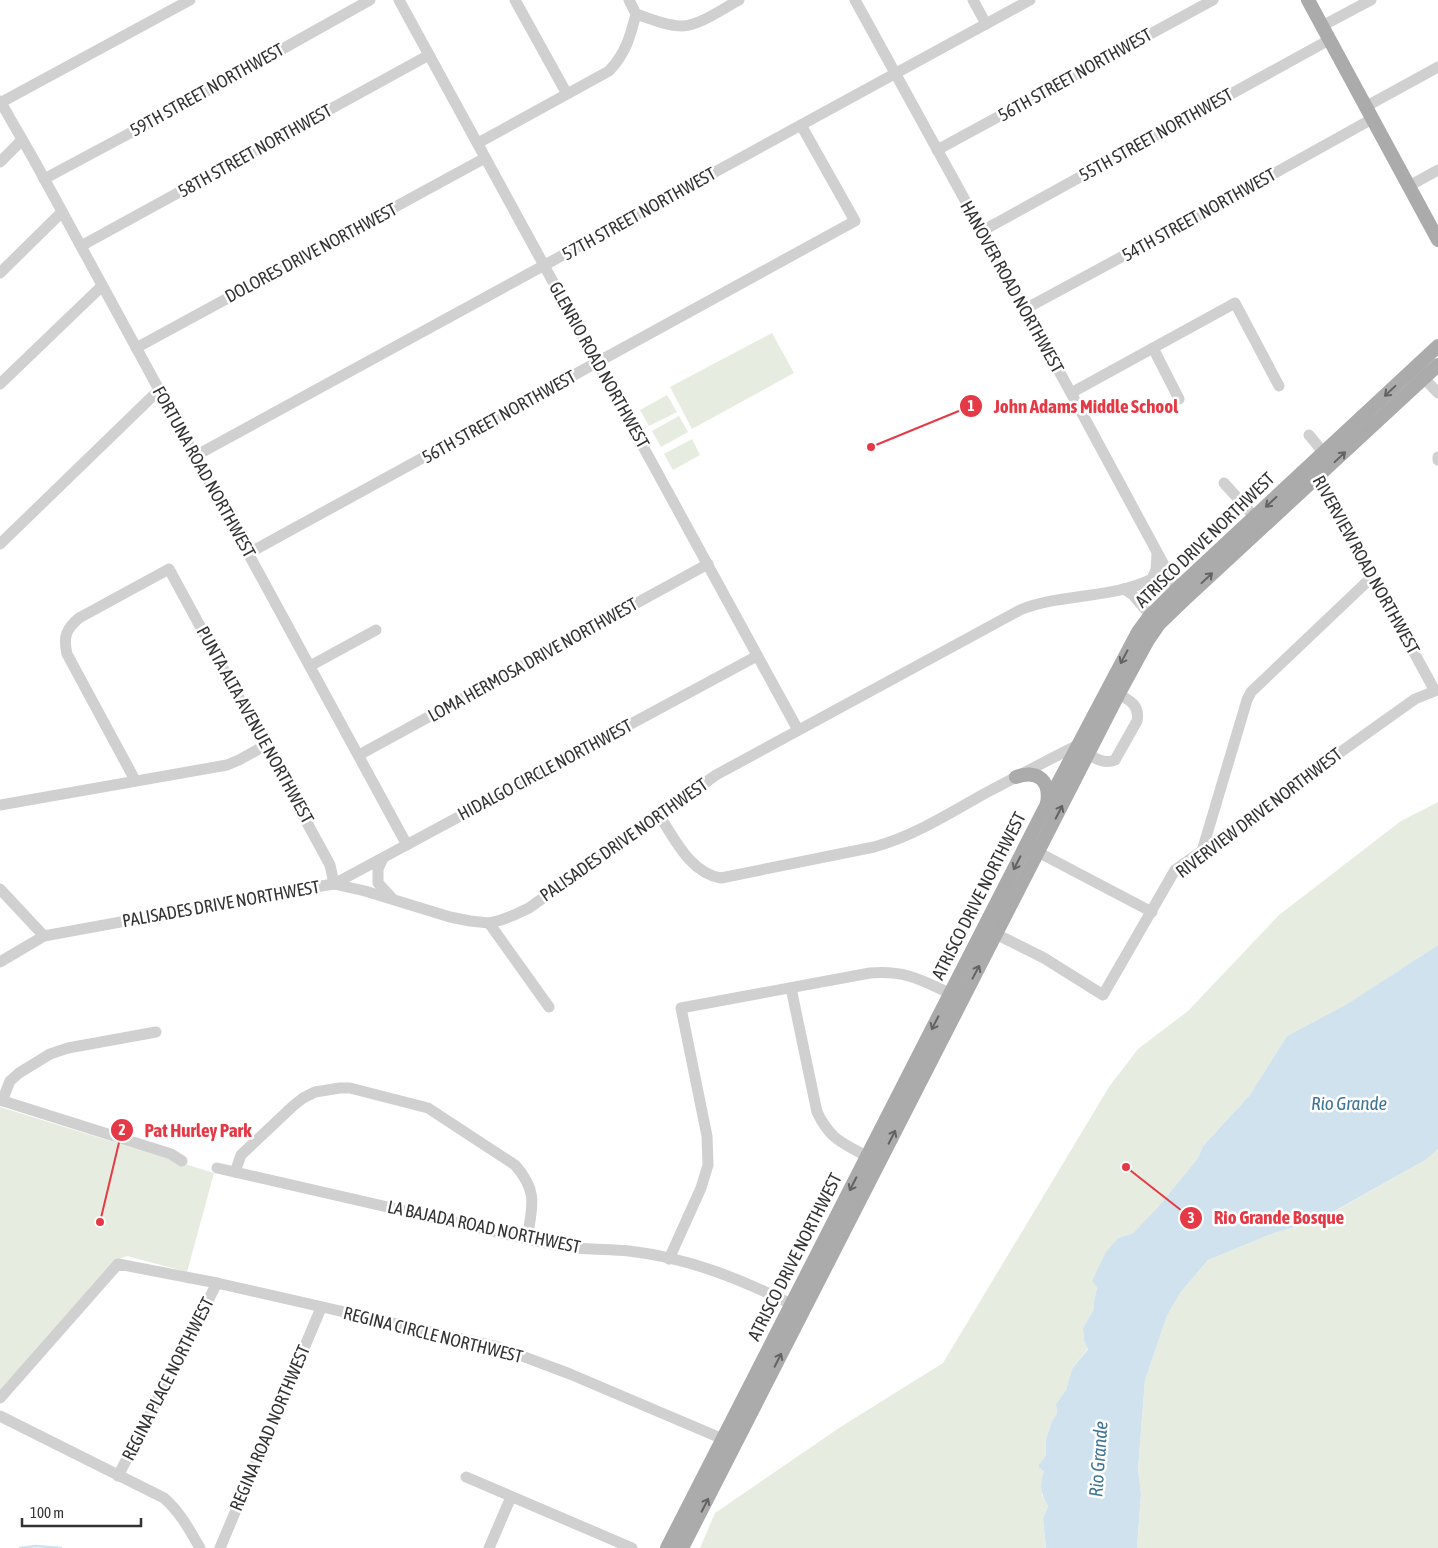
<svg xmlns="http://www.w3.org/2000/svg" width="1438" height="1548" viewBox="0 0 1438 1548" font-family="'Asap Condensed',sans-serif">
  <style>
    .green { fill: #e6ecdf }
    .water { fill: #cfe2ee }
    .lines { fill: none; stroke-linecap: round; stroke-linejoin: round }
    .stream { stroke: #cfe2ee; stroke-width: 2.5 }
    .minor { stroke: #d0d0d0; stroke-width: 11 }
    .major { stroke: #ababab; stroke-width: 14 }
    .oneway { stroke: #636363 }
    .labels { text-anchor: middle; stroke-width: 5; stroke-linejoin: round; paint-order: stroke }
    .street-label { font-size: 18px; fill: #333; stroke: #fff }
    .water-label { font-size: 19px; font-style: italic; fill: #3f7597; stroke: #fff }
    .leader { fill: none; stroke: #e63946; stroke-width: 2 }
    .callout-dot { fill: #e63946; stroke: #fff; stroke-width: 2 }
    .mark-label { font-size: 15px; text-anchor: middle; font-weight: bold; fill: #fff }
    .callout-label { font-size: 19px; text-anchor: middle; font-weight: bold; fill: #e63946; stroke: #fff; stroke-width: 5; stroke-linejoin: round; paint-order: stroke }
  </style>
  <rect width="100%" height="100%" fill="#fff"/>
  <!-- green -->
  <g class="green">
    <path d="M772,333L794,373L692,429L670,387Z"/>
    <path d="M667,395L677,412L649,426L640,410Z"/>
    <path d="M679,416L688,432L661,447L652,431Z"/>
    <path d="M692,439L700,455L673,470L664,454Z"/>
    <path d="M1438,802V945L1347,1004L1287,1036L1249,1096L1203,1146L1198,1158L1158,1207L1133,1233L1118,1238L1097,1287L1094,1301V1309L1083,1328L1084,1341L1088,1348L1072,1369L1066,1390L1056,1404L1057,1414L1052,1421L1046,1439V1455L1038,1466L1044,1472L1042,1495L1048,1506L1043,1519L1046,1548H700L715,1513L842,1426L943,1363L1109,1087L1138,1049L1188,1011L1279,915L1401,821Z"/>
    <path d="M0,1107L214,1173L187,1272L127,1256L114,1261L0,1390Z"/>
    <path d="M1438,1149V1548H1137L1141,1494L1138,1469L1145,1380L1167,1316L1180,1293L1208,1260L1274,1233L1318,1221L1427,1159Z"/>
  </g>
  <!-- water -->
  <path class="water" d="M1438,945V1149L1427,1159L1317,1221L1274,1233L1208,1260L1180,1293L1167,1316L1145,1380L1138,1469L1141,1494L1137,1548H1046L1043,1519L1048,1506C1041,1494 1039,1486 1044,1472L1038,1466L1046,1455V1439L1052,1421L1057,1414L1056,1404L1066,1390L1072,1369L1088,1349L1084,1341L1083,1328L1094,1309V1301L1097,1287L1092,1281L1106,1252L1118,1238L1133,1233L1158,1207L1198,1158L1203,1146L1249,1096L1287,1036L1347,1004Z"/>
  <g class="lines">
    <!-- stream -->
    <path class="stream" d="M20,1548L36,1546L61,1548"/>
    <!-- minor -->
    <g class="minor">
      <path d="M399,0L798,730"/>
      <path d="M515,0L567,94"/>
      <path d="M629,0L636,14"/>
      <path d="M855,0L1071,393L1177,589L1182,596"/>
      <path d="M973,0L986,24"/>
      <path d="M636,14C651,19 667,26 682,26C699,26 724,8 739,0"/>
      <path d="M1322,26L1371,0"/>
      <path d="M0,101L34,160L407,845"/>
      <path d="M0,103L190,0"/>
      <path d="M1365,107L1438,67"/>
      <path d="M478,143L609,71C626,53 630,37 636,14"/>
      <path d="M937,150L1213,0"/>
      <path d="M0,162L22,140"/>
      <path d="M44,179L175,109L370,0"/>
      <path d="M1409,186L1438,170"/>
      <path d="M982,231L1329,40"/>
      <path d="M81,246L429,55"/>
      <path d="M0,273L62,212"/>
      <path d="M1025,309L1203,213L1372,119"/>
      <path d="M136,348L485,158"/>
      <path d="M1153,348L1179,399"/>
      <path d="M1419,373L1438,393"/>
      <path d="M0,384L102,286"/>
      <path d="M1071,393L1235,303L1279,386"/>
      <path d="M1309,435L1324,453"/>
      <path d="M195,456L1030,0"/>
      <path d="M1438,460V457"/>
      <path d="M1224,483L1260,523"/>
      <path d="M0,544L159,390"/>
      <path d="M249,553L855,221L801,125"/>
      <path d="M1124,589L1133,595L1156,622"/>
      <path d="M310,666L376,630"/>
      <path d="M359,755L708,564"/>
      <path d="M135,780L67,654C63,637 66,629 79,618L169,569L330,865L334,884"/>
      <path d="M0,805L227,765L239,760L266,745"/>
      <path d="M659,815C675,839 690,873 721,878L874,847C913,836 947,815 982,795C1014,778 1046,761 1078,745C1087,754 1101,766 1115,760L1137,721C1141,702 1124,698 1111,690"/>
      <path d="M1032,849L1152,912"/>
      <path d="M1202,851L1247,700L1251,692L1372,577"/>
      <path d="M383,858L378,869V883L391,897"/>
      <path d="M334,884L757,656"/>
      <path d="M0,889L44,936"/>
      <path d="M489,923L549,1007"/>
      <path d="M988,930L1044,958L1103,995L1175,870L1415,699L1435,691L1315,471"/>
      <path d="M0,962L44,936L290,891L334,884L365,891L450,917L470,921L489,923L501,920L514,915L529,908L716,775L1020,610C1062,593 1112,599 1152,579L1156,570L1157,554"/>
      <path d="M791,988L817,1112C832,1143 845,1143 873,1160"/>
      <path d="M0,1100L171,1154L182,1161"/>
      <path d="M2,1101L10,1081L19,1073L50,1054L68,1048L156,1032"/>
      <path d="M217,1168L527,1239C540,1242 554,1245 568,1247C588,1250 608,1249 629,1251C690,1258 743,1280 797,1307"/>
      <path d="M235,1172L241,1155L293,1106L303,1098L315,1092L340,1088H350L428,1108L515,1165C539,1192 532,1207 527,1239"/>
      <path d="M669,1259L701,1188L708,1165L707,1136L681,1008L870,973C909,970 924,982 958,997"/>
      <path d="M0,1398L118,1264L217,1283L498,1347L570,1374L730,1442"/>
      <path d="M0,1416L164,1498C180,1512 189,1529 200,1548"/>
      <path d="M118,1476L217,1283"/>
      <path d="M466,1477L632,1548"/>
      <path d="M220,1548L321,1308"/>
      <path d="M489,1548L511,1497"/>
    </g>
    <!-- major -->
    <g class="major">
      <path d="M1308,0L1438,240"/>
      <path d="M1016,777C1038,769 1051,781 1047,804"/>
      <path d="M667,1548L1046,806L1138,632L1150,616L1177,589L1438,346"/>
      <path d="M682,1548L1118,695L1148,640L1159,624L1185,599L1438,365"/>
    </g>
  </g>
  <!-- one-way arrows -->
  <defs><path id="oneway-shaft" d="M-6 0H5M1.5-3L5.5 0L1.5 3" fill="none" stroke-width="1.6" stroke-linecap="round" stroke-linejoin="round" transform="scale(1.25)"/></defs>
  <g class="oneway">
    <use href="#oneway-shaft" transform="translate(1390 391) rotate(137)"/>
    <use href="#oneway-shaft" transform="translate(1340 457) rotate(-43)"/>
    <use href="#oneway-shaft" transform="translate(1271 502) rotate(137)"/>
    <use href="#oneway-shaft" transform="translate(1207 578) rotate(-43)"/>
    <use href="#oneway-shaft" transform="translate(1124 657) rotate(118)"/>
    <use href="#oneway-shaft" transform="translate(1059 812) rotate(-63)"/>
    <use href="#oneway-shaft" transform="translate(1017 863) rotate(117)"/>
    <use href="#oneway-shaft" transform="translate(976 972) rotate(-62)"/>
    <use href="#oneway-shaft" transform="translate(935 1023) rotate(117)"/>
    <use href="#oneway-shaft" transform="translate(892 1137) rotate(-63)"/>
    <use href="#oneway-shaft" transform="translate(853 1184) rotate(117)"/>
    <use href="#oneway-shaft" transform="translate(778 1360) rotate(-63)"/>
    <use href="#oneway-shaft" transform="translate(705 1505) rotate(-63)"/>
  </g>
  <g class="labels">
    <!-- street labels -->
    <g class="street-label">
      <text transform="translate(1075 75) rotate(-29)" y="6">56TH STREET NORTHWEST</text>
      <text transform="translate(207 90) rotate(-29)" y="6">59TH STREET NORTHWEST</text>
      <text transform="translate(1156 135) rotate(-29)" y="6">55TH STREET NORTHWEST</text>
      <text transform="translate(255 151) rotate(-29)" y="6">58TH STREET NORTHWEST</text>
      <text transform="translate(639 214) rotate(-29)" y="6">57TH STREET NORTHWEST</text>
      <text transform="translate(1199 215) rotate(-29)" y="6">54TH STREET NORTHWEST</text>
      <text transform="translate(311 253) rotate(-28)" y="6">DOLORES DRIVE NORTHWEST</text>
      <text transform="translate(1012 287) rotate(61)" y="6">HANOVER ROAD NORTHWEST</text>
      <text transform="translate(599 365) rotate(61)" y="6">GLENRIO ROAD NORTHWEST</text>
      <text transform="translate(499 417) rotate(-29)" y="6">56TH STREET NORTHWEST</text>
      <text transform="translate(204 472) rotate(61)" y="6">FORTUNA ROAD NORTHWEST</text>
      <text transform="translate(1205 540) rotate(-44)" y="6">ATRISCO DRIVE NORTHWEST</text>
      <text transform="translate(1366 565) rotate(61)" y="6">RIVERVIEW ROAD NORTHWEST</text>
      <text transform="translate(533 660) rotate(-29)" y="6">LOMA HERMOSA DRIVE NORTHWEST</text>
      <text transform="translate(255 725) rotate(61)" y="6">PUNTA ALTA AVENUE NORTHWEST</text>
      <text transform="translate(545 770) rotate(-28)" y="6">HIDALGO CIRCLE NORTHWEST</text>
      <text transform="translate(1259 813) rotate(-37)" y="6">RIVERVIEW DRIVE NORTHWEST</text>
      <text transform="translate(624 840) rotate(-35)" y="6">PALISADES DRIVE NORTHWEST</text>
      <text transform="translate(979 896) rotate(-63)" y="6">ATRISCO DRIVE NORTHWEST</text>
      <text transform="translate(221 904) rotate(-10)" y="6">PALISADES DRIVE NORTHWEST</text>
      <text transform="translate(484 1227) rotate(12)" y="6">LA BAJADA ROAD NORTHWEST</text>
      <text transform="translate(795 1257) rotate(-63)" y="6">ATRISCO DRIVE NORTHWEST</text>
      <text transform="translate(433 1335) rotate(14)" y="6">REGINA CIRCLE NORTHWEST</text>
      <text transform="translate(168 1379) rotate(-63)" y="6">REGINA PLACE NORTHWEST</text>
      <text transform="translate(270 1428) rotate(-67)" y="6">REGINA ROAD NORTHWEST</text>
    </g>
    <!-- water labels -->
    <g class="water-label">
      <text x="1349" y="1110">Rio Grande</text>
      <text transform="translate(1098 1459) rotate(-86)" y="7">Rio Grande</text>
    </g>
  </g>
  <!-- callouts -->
  <path class="leader" d="M871 447L971 406M100 1222L122 1130M1126 1167L1191 1218"/>
  <g class="callout-dot">
    <circle cx="871" cy="447" r="5"/>
    <circle cx="100" cy="1222" r="5"/>
    <circle cx="1126" cy="1167" r="5"/>
    <circle cx="971" cy="406" r="12"/>
    <circle cx="122" cy="1130" r="12"/>
    <circle cx="1191" cy="1218" r="12"/>
  </g>
  <g class="mark-label">
    <text x="971" y="411">1</text>
    <text x="122" y="1135">2</text>
    <text x="1191" y="1223">3</text>
  </g>
  <g class="callout-label">
    <text x="1086" y="413">John Adams Middle School</text>
    <text x="198" y="1137">Pat Hurley Park</text>
    <text x="1279" y="1224">Rio Grande Bosque</text>
  </g>
  <!-- scale -->
  <path d="M22 1518v8h119v-8" fill="none" stroke="#333333" stroke-width="2.5"/>
  <text x="30" y="1518" font-size="15" fill="#333333" stroke="#ffffff" stroke-width="4" paint-order="stroke">100 m</text>
</svg>
